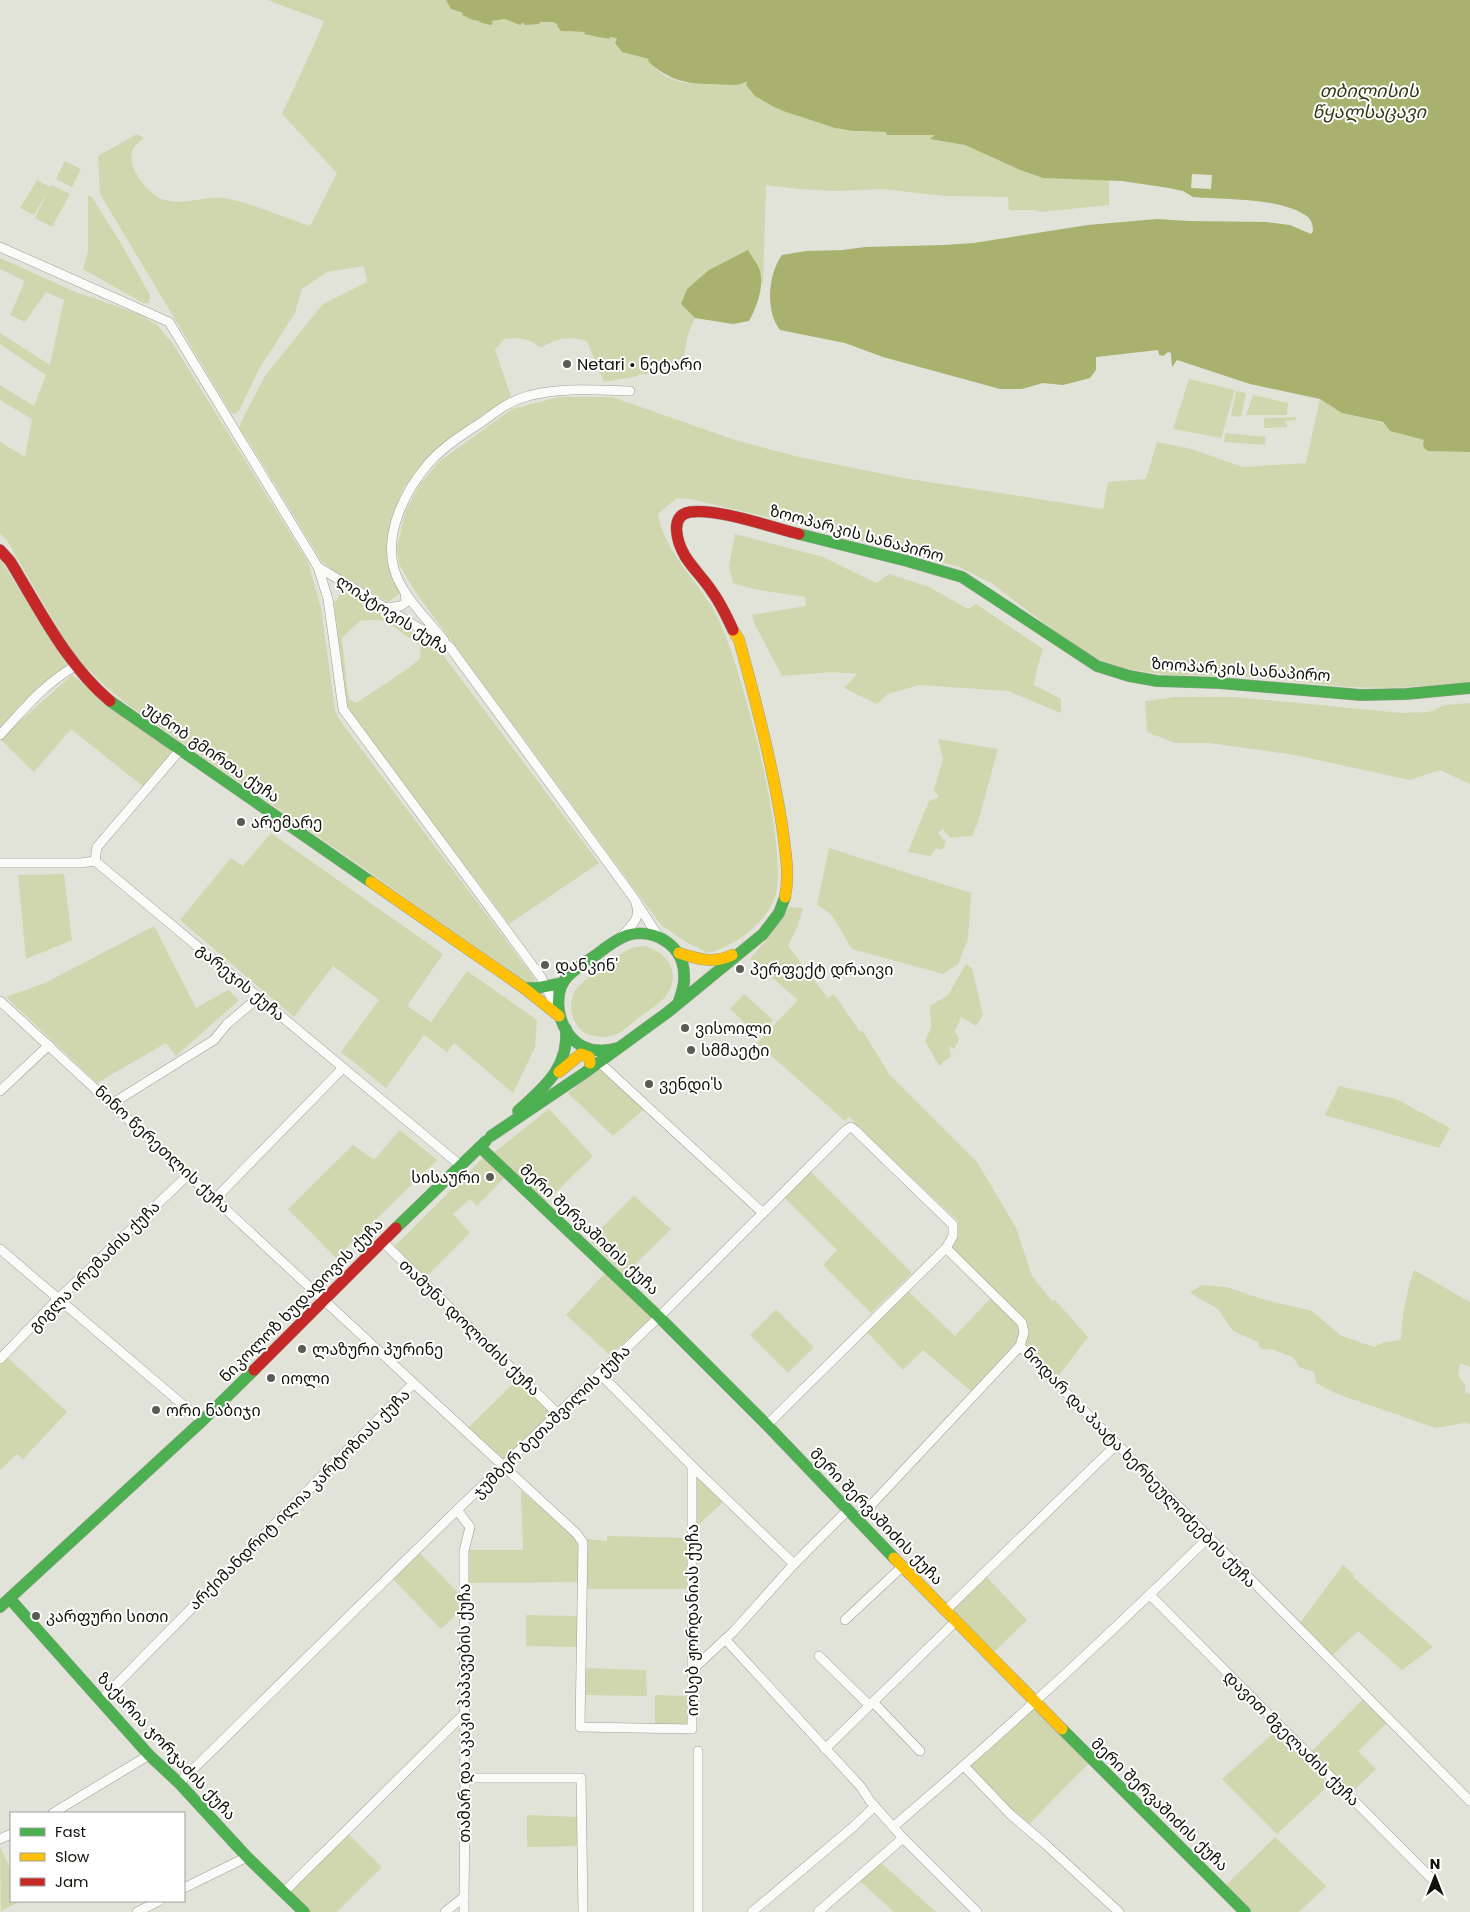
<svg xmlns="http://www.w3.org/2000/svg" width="1470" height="1912" viewBox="0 0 1470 1912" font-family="Poppins,'Noto Sans Georgian',sans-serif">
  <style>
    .green { fill: #d0d7ae; fill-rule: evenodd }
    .water { fill: #a8b16d }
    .pier { fill: #e1e3d8 }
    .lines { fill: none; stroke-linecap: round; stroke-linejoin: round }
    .street-casing { stroke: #9e9f97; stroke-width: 10 }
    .fast-casing { stroke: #9e9f97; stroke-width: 12 }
    .slow-casing { stroke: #9e9f97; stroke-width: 12 }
    .jam-casing { stroke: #9e9f97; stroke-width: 12 }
    .street { stroke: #fafbf9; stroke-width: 9 }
    .fast { stroke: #4caf50; stroke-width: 11 }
    .slow { stroke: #ffc107; stroke-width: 11 }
    .jam { stroke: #c62828; stroke-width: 11 }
    .poi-dot { fill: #5a5b53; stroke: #fff; stroke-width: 2 }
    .labels { text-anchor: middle; stroke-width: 4; stroke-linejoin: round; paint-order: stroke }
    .poi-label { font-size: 16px; fill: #11120b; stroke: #fff; text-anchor: start }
    .street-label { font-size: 16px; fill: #11120b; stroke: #fff }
    .water-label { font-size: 18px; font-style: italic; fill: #333811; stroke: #fff }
  </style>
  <rect width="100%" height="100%" fill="#e1e3d8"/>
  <!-- green -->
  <g class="green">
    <path d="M267,0H446L451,9L482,21L479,23H491L490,21L505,19L520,24L521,22H553L569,32H585L584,34C591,36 603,39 609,39V37L618,38L615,43L622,52L650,59C666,92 708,81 738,85L743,82L747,83L746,85L755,96L772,106L783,111L835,128L864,132H886L887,135H937L948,142L965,145L1020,170L1043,178L1109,180V205L1041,212L1034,210H1009L1008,197L945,196L882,189L836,191L798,189L766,185L763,284L761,283L760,270L681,304L695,318L688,334L682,368L657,374H639L638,376L604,382L587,341C569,336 557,338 541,348C529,338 519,337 504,339L495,350L511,396L469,424L433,453L404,487L391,519L390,570L401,593L388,602L335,572L322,562L249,442L239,430L241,422L265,376L323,304L367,282L364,266L327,272L302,289L295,313L259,369L239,411L235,414L231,413L100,194L98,156L137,134L144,138C139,142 133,146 132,153C128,169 149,196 165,200C186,206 208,194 229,199C256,205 283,217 310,226L337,173L282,114L314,45L324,21Z"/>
    <path d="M65,161L81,169L72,187L56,179Z"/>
    <path d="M37,180L50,187L52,185L70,194L52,227L35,218L48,191L34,215L20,208Z"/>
    <path d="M88,196H91L119,240L150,295L149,303H143L83,269L88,251Z"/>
    <path d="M0,258L73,291L139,314L157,325L173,344L308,562L321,608L335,710L338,718L532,975L535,979V983L525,982L375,876L131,707L104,685L72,653L6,539L0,534V442L25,457L32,419L0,400V385L34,406L46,375L0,344V333L50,365L64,300L46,292L25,322L10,315L25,281L0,269Z"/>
    <path d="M1189,379L1235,390L1221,438L1173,429Z"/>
    <path d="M1236,391L1246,393L1241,417L1231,416Z"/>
    <path d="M1253,395L1288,403L1287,415H1246Z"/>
    <path d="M559,397H612L735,440L795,456L903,478L1103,509L1108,482L1146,479L1157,442L1188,448L1243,467L1306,463L1320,399L1342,413L1383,423L1390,431L1424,440L1428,451L1470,452V683L1392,688L1347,687L1243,676L1168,675L1126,669L1092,657L1078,649L991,583L959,567L827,531L690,499L677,498L658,514C665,554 700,582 718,618C741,666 790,848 775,897C766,923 735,946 708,953L686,942L661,925L414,590L399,564L397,548L405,512L420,484L440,461L512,409Z"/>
    <path d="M1296,417V420L1286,421L1287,427L1264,428V418Z"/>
    <path d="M1225,433L1266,437L1265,445L1224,442Z"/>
    <path d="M735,534L823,557L876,583L889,574L929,587L968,609L976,604L1043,649L1037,669L1034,685L1061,699V713L1008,691L919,685L888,694L877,704L844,688L857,674L832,672L782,676L755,625L752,615L806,606L805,597L753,589L733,583L729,566Z"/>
    <path d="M0,559L68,667L0,730Z"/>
    <path d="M344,591L437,647L599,863L509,924L349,711L346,701L334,602L337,600L340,593ZM373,620L386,621L420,646C420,650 421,656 419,659C417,664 365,697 356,703L349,699L348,694L342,638L360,621Z"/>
    <path d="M72,675L172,751L145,788L71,729L34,772L0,739Z"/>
    <path d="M1176,697H1236L1401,713L1429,712L1445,705L1470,703V784L1440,770L1410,780L1295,755L1209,743H1175L1147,732L1145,701Z"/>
    <path d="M938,739L998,749L978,822L972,836L950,838L943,829L938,833L946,842L942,850L936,848L930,856L908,852L929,801L939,797L934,790L943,759Z"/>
    <path d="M271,833L443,954L407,1006L431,1022L467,971L537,1020L535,1047L513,1093L454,1043L447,1052L424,1035L386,1088L341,1052L379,1000L333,966L294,1017L180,920L231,858L243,866Z"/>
    <path d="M829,848L971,893L968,939L958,964L943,974L852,949L831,914L817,905Z"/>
    <path d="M64,874L72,940L26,959L18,875Z"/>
    <path d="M789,907L803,908L797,928L788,946L828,998L834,994L860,1032L862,1030L889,1074L977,1162L1016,1228L1032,1276L1052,1301L1055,1300L1088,1337L1057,1378L1023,1344L1027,1329L952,1249C952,1239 959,1231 958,1221L853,1123L854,1121L849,1117L845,1121L757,1043L798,1000L750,959L771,934Z"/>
    <path d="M154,926L196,1008L228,990L239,1000L176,1056L166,1043L97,1083L6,997L45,983Z"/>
    <path d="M644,946C668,952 683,974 665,997C658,1005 647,1012 638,1018C628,1027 616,1038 602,1037C597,1036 592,1036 587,1034C571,1026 566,1002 577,988C581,982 622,952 629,949C633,947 639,947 644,946Z"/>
    <path d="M966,964L972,968L983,1015L976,1026L961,1017L955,1031L959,1039L954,1049L949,1046L951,1056L939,1066L925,1041L931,1028L930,1006L948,995Z"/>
    <path d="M744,994L773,1020L758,1036L730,1009Z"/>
    <path d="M600,1068L644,1109L613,1136L568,1093Z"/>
    <path d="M1339,1086L1396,1099L1450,1128L1439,1148L1325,1115Z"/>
    <path d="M549,1109L593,1156L546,1202L492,1154Z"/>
    <path d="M400,1130L437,1160L336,1258L288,1209L353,1145L374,1160Z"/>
    <path d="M484,1157L504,1178L477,1206L470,1199L453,1214L470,1233L425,1278L395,1246Z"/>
    <path d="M810,1171L912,1273L871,1313L823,1265L837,1250L784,1197Z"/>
    <path d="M634,1196L671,1229L624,1275L589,1240Z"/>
    <path d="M1414,1270L1470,1302V1367L1460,1363L1458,1375L1465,1385V1392L1470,1394V1424L1464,1423L1436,1428L1337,1394L1316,1383L1314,1372L1299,1367L1293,1357L1271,1349L1263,1350L1259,1347L1258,1342L1233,1331L1218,1309L1190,1293L1201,1285L1227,1287L1262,1299L1312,1311L1340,1335L1374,1347L1385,1342L1401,1340C1402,1316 1406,1293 1414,1270Z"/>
    <path d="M606,1272L654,1316L610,1355L566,1315Z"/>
    <path d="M908,1291L955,1336L991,1298L1020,1327L1018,1340L971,1391L923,1350L903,1370L866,1331Z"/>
    <path d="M776,1309L814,1347L788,1373L750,1335Z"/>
    <path d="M7,1357L67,1412L23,1459L17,1454L0,1470V1365Z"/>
    <path d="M518,1379L552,1413L504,1459L468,1428Z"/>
    <path d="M696,1473L724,1501L695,1528Z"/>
    <path d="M521,1490L579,1541L578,1582L469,1583L468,1550H523Z"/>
    <path d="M607,1536L689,1538V1589H587V1539L607,1541Z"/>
    <path d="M420,1553L462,1597L461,1610L441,1629L393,1579Z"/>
    <path d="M1343,1565L1352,1573L1355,1579L1433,1647L1402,1670L1358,1631L1331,1657L1300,1623Z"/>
    <path d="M986,1576L1027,1620L994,1652L953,1610Z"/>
    <path d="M526,1615L578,1616V1647L526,1646Z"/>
    <path d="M585,1668L646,1670L647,1696L584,1695Z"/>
    <path d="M655,1695L688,1696V1722L684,1725H655Z"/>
    <path d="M1362,1700L1387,1723L1358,1751L1376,1769L1351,1793L1312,1751Z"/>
    <path d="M1036,1706L1089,1763L1028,1825L1005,1804L969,1767Z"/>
    <path d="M1276,1731L1329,1785L1277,1834L1222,1779Z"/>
    <path d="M527,1815L579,1817V1846L527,1847Z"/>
    <path d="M348,1834L382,1867L337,1912H310L289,1891Z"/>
    <path d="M1275,1837L1326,1886L1299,1912H1249L1225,1886Z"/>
    <path d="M0,1847L11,1870V1901H21L1,1911Z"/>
    <path d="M880,1862L936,1912H894L860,1881Z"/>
  </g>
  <!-- water -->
  <g class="water">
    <path d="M446,0H1470V452L1428,451L1424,448L1423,443L1424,440L1390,431L1383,422L1342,413L1320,399L1250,384L1177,360L1172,367L1171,353L1168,352L1163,356L1159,355L1158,350L1096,357V370L1090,378L1063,385L1043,383L1022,389H1000L883,357L845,343L780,330C765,311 768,274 782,255L806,251L843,250L865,247L944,245L974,243L1088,225L1157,219L1188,221L1266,222L1290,225L1311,234L1313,231C1313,226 1312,221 1308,217C1282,197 1224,200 1193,197L1183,191L1169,188L1122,181L1043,178L1020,170L965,145L930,139L935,135H887L886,132L854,131L835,128L783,111L772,106L755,96L746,85L747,82C742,82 741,85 736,85C700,83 676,88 648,61L649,59L622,52L615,43L617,38L609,37L610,39C601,38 593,36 584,34L585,32L561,31L557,26L558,25L553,22H539L540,24L525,25L523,22L520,25L505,19L491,21L493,23L491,25L478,22L481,21L473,20L462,15L463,13L451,9Z"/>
    <path d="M748,250C751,256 758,264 760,271C764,287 757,307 749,321L733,324L695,318L681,304L687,289L709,270Z"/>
  </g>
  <!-- pier -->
  <path class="pier" d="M1192,174L1212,175L1211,189L1191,188Z"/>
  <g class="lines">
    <!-- street casing -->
    <g class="street-casing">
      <g id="street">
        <path d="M0,247L169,322L318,567L328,599L343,709L541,977L556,1008"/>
        <path d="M318,567L449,646L633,897L658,936"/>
        <path d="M386,608L401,606L406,602L405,592"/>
        <path d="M444,640C427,619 402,596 394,569C384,533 405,491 428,464C443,447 463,434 482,422C495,412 511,400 528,396C560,387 597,390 630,391"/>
        <path d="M0,735C26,707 42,686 75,666"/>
        <path d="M95,861L97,847L180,750"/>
        <path d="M0,863H81L95,861L460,1165"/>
        <path d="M621,937C630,927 642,918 636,904"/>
        <path d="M0,1001L577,1534L583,1543L580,1727L692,1729V1466"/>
        <path d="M0,1091L49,1045"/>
        <path d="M113,1103L214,1040L227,1024L259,997"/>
        <path d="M216,1198L343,1068"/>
        <path d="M763,1213L846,1130L851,1127L855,1130L953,1225V1236L946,1248L1022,1323L1024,1333L1020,1346L1470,1801"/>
        <path d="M382,1241L557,1413"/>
        <path d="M0,1249L202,1421"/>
        <path d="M0,1359L58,1299L189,1174"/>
        <path d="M599,1373L692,1466L794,1564"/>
        <path d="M767,1425L946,1248"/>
        <path d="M858,1519L1020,1346"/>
        <path d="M1150,1595L1434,1881"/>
        <path d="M945,1611L1116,1445"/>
        <path d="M845,1620L903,1566"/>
        <path d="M725,1639L861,1787L870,1801L903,1838"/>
        <path d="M819,1656L869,1705"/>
        <path d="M691,1671L733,1632L794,1564L848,1510"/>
        <path d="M101,1700L413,1384"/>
        <path d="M873,1702L920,1751"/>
        <path d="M825,1749L955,1622"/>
        <path d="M698,1751V1912"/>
        <path d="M964,1766L1011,1815L1044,1843L1119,1912"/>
        <path d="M466,1778H581L583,1912"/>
        <path d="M179,1783L457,1510L659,1317L763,1213L600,1063"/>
        <path d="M53,1813L149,1755"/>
        <path d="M894,1826C1002,1734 1107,1637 1208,1538"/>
        <path d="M0,1839L11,1834"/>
        <path d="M184,1888L247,1857"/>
        <path d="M284,1892L464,1714"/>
        <path d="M137,1912L159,1901"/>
        <path d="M445,1912L464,1897C466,1781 464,1666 464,1551L470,1527L457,1510"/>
        <path d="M464,1912V1897"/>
        <path d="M752,1912L853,1827L875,1806"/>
        <path d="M818,1912L903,1838L977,1912"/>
      </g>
    </g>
    <!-- fast casing -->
    <g class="fast-casing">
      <g id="fast">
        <path d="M799,534L907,561L962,577L1097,666L1129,676L1157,681L1219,683L1361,695L1406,694L1470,688"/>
        <path d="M110,701L371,882"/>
        <path d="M524,988H537L563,983"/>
        <path d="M618,1048C600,1053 582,1051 570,1036C557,1020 553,991 568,976C576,968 587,961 596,955C605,948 616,939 628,935C655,928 684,946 684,975C685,984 682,992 679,1001"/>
        <path d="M518,1111C544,1087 569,1068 566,1029"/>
        <path d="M491,1136L583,1074L668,1012L763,934L779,913L785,897"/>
        <path d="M480,1147L659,1317L767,1425L894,1558"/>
        <path d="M396,1228L486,1141"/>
        <path d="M10,1599L149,1755L179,1783L247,1857L304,1912"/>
        <path d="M0,1607L202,1421L254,1370"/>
        <path d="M1062,1729L1245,1912"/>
      </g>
    </g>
    <!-- slow casing -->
    <g class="slow-casing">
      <g id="slow">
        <path d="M733,630L739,640C756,701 772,762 782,825C785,849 790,874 785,897"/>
        <path d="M371,882L524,988L559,1016"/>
        <path d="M679,953C697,959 714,964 732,955"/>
        <path d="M559,1072L581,1054L589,1057L590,1063"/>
        <path d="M894,1558L1062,1729"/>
      </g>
    </g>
    <!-- jam casing -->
    <g class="jam-casing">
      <g id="jam">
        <path d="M0,550L10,561C40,610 66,664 110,701"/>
        <path d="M733,630C727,617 721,604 713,593C705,580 693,569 685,556C678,544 668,515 690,512C717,508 771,527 799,534"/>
        <path d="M254,1370L396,1228"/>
      </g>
    </g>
    <!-- street -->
    <use href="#street" class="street"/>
    <!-- fast -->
    <use href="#fast" class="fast"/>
    <!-- slow -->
    <use href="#slow" class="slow"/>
    <!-- jam -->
    <use href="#jam" class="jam"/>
  </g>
  <!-- markers -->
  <g class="poi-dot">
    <circle cx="567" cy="364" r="5"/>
    <circle cx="241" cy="822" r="5"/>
    <circle cx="545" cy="965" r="5"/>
    <circle cx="740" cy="969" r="5"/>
    <circle cx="685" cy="1028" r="5"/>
    <circle cx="691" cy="1050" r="5"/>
    <circle cx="649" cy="1084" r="5"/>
    <circle cx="490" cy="1177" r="5"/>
    <circle cx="302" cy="1349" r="5"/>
    <circle cx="271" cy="1378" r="5"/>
    <circle cx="156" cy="1410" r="5"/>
    <circle cx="36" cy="1616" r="5"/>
  </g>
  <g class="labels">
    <!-- poi labels -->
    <g class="poi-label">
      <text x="577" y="370">Netari • ნეტარი</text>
      <text x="251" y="828">არემარე</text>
      <text x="555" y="971">დანკინ'</text>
      <text x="750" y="975">პერფექტ დრაივი</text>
      <text x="695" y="1034">ვისოილი</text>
      <text x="701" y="1056">სმმაეტი</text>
      <text x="659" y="1090">ვენდი'ს</text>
      <text x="480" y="1183" text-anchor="end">სისაური</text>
      <text x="312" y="1355">ლაზური პურინე</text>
      <text x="281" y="1384">იოლი</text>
      <text x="166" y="1416">ორი ნაბიჯი</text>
      <text x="46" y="1622">კარფური სითი</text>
    </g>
    <!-- street labels -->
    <g class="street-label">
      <text transform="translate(857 533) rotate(15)" y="6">ზოოპარკის სანაპირო</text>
      <text transform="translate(393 614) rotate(33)" y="6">ლიპტოვის ქუჩა</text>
      <text transform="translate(1241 669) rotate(4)" y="6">ზოოპარკის სანაპირო</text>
      <text transform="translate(212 752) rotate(35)" y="6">უცნობ გმირთა ქუჩა</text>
      <text transform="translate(241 982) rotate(40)" y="6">გარეჯის ქუჩა</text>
      <text transform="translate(163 1149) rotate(43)" y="6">ნინო წერეთლის ქუჩა</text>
      <text transform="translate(590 1229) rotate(43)" y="6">მერი შერვაშიძის ქუჩა</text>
      <text transform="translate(94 1266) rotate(-45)" y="6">გიგლა ირემაძის ქუჩა</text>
      <text transform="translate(301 1300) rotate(-45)" y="6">ნიკოლოზ ხუდადოვის ქუჩა</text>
      <text transform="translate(470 1327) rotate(44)" y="6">თამუნა დოლიძის ქუჩა</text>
      <text transform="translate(551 1421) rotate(-44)" y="6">ჯუმბერ ბეთაშვილის ქუჩა</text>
      <text transform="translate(1140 1467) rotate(46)" y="6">ნოდარ და პაატა ხერხეულიძეების ქუჩა</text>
      <text transform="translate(299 1499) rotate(-45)" y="6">არქიმანდრიტ ილია კარტოზიას ქუჩა</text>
      <text transform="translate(877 1516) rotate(46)" y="6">მერი შერვაშიძის ქუჩა</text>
      <text transform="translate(692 1620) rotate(-90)" y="6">იოსებ ჟორდანიას ქუჩა</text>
      <text transform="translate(464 1713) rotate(-90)" y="6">თამარ და აკაკი პაპავების ქუჩა</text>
      <text transform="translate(1292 1738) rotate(45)" y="6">დავით მგელაძის ქუჩა</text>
      <text transform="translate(167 1746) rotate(47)" y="6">ზაქარია ჯორჯაძის ქუჩა</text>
      <text transform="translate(1160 1804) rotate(44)" y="6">მერი შერვაშიძის ქუჩა</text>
    </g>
    <!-- water labels -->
    <g class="water-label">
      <text x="1369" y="97">თბილისის<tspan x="1369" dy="21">წყალსაცავი</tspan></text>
    </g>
  </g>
  <!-- legend -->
  <rect x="10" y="1812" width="175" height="90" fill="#ffffff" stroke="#a0a09d"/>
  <rect x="20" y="1828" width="25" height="8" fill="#4caf50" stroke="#a0a09d"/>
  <text x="55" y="1837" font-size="15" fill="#11120b">Fast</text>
  <rect x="20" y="1853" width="25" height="8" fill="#ffc107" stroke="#a0a09d"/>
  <text x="55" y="1862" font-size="15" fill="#11120b">Slow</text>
  <rect x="20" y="1878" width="25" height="8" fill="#c62828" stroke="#a0a09d"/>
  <text x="55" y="1887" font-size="15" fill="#11120b">Jam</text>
  <!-- north arrow -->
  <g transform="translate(1435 1877)" stroke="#ffffff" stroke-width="4" paint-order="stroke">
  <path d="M0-4L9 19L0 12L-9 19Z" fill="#11120b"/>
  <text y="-8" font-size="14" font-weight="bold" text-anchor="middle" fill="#11120b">N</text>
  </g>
</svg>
